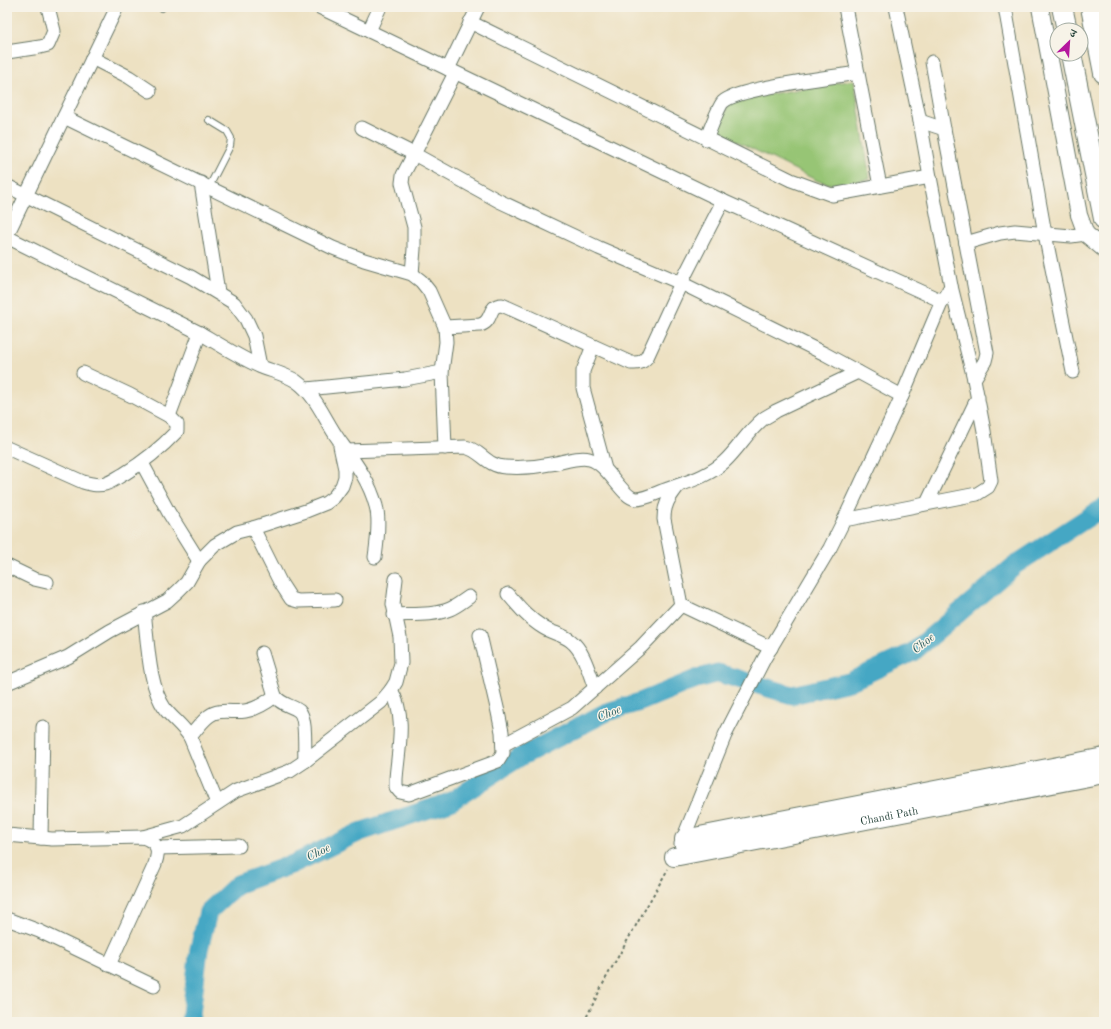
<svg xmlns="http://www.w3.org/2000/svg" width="1111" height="1029" viewBox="0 0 1111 1029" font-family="'Old Standard TT','Noto Serif Devanagari',serif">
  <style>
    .green { fill: #97c574; stroke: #5b8154 }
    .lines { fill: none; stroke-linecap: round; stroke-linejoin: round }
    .river { stroke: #45a7c4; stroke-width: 19 }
    .service-casing { stroke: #677666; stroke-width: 8 }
    .minor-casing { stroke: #677666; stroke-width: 15 }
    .tertiary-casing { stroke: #677666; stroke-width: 18 }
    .secondary-casing { stroke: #677666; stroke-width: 20 }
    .primary-casing { stroke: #677666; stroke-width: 22 }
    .path { stroke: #677666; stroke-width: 2; stroke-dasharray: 3 3; stroke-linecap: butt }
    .service { stroke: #fff; stroke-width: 6 }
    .minor { stroke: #fff; stroke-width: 13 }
    .tertiary { stroke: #fff; stroke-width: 16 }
    .secondary { stroke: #fff; stroke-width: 18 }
    .primary { stroke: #fff; stroke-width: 20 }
    .labels { text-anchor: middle; stroke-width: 3; stroke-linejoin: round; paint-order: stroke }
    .street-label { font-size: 11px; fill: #1f3d34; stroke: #f7f3e8 }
    .water-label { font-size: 12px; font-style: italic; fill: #2a5d5f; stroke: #f7f3e8 }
  </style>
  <rect width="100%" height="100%" fill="#f7f3e8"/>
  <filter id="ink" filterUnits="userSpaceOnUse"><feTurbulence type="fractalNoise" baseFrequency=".025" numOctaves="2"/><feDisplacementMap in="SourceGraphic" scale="8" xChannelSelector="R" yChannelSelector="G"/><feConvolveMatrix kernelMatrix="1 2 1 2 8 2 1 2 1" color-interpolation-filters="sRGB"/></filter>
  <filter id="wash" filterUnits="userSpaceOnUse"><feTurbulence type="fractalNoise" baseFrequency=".012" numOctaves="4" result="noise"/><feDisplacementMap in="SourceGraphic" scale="16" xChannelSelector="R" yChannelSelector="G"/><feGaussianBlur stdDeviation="0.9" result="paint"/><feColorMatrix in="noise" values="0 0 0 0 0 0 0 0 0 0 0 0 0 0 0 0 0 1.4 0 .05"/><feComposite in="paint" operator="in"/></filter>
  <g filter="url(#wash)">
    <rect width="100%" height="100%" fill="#ede1c2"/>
    <!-- green -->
    <path class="green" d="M854,80L870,179L833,185L818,181L716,131L728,106L736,100Z"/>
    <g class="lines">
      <!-- river -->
      <path class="river" d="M190,1022L199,949L208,912L238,884L293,864L360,832L450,802L520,757L607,712L640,702L696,679L718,673L792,695L849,682L913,652L1015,565L1104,507"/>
    </g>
  </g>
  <g filter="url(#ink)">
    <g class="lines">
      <!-- service casing -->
      <g class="service-casing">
        <g id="service">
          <path d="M162,8L163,7"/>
          <path d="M209,187L230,146L231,138L227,131L209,120"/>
        </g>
      </g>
      <!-- minor casing -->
      <g class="minor-casing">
        <g id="minor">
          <path d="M319,7L723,201L942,301L951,286L930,177L920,121L896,7"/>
          <path d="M845,7L880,186"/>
          <path d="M1005,7L1045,234L1073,372"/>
          <path d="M470,22L791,180L832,195L930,177"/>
          <path d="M369,31L380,7"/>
          <path d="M7,52L40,47L48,45L54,31L48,7"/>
          <path d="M92,58L129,77L150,91"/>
          <path d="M932,62L944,129"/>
          <path d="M448,69L478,7"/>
          <path d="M455,73L414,154L499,201L599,248L681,283L825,354L902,396"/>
          <path d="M64,117L333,248L364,260L412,274L421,281L429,291L445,327L480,325C494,321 487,305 502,305L631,363C639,363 642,363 647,357L681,283L723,201"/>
          <path d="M920,121L944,129L987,353L985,361L974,379"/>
          <path d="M362,128L414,154L403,175L402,183L414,227V249L412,274"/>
          <path d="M706,139C710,131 718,107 723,102C738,88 832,77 858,73"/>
          <path d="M201,183L218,292"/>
          <path d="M7,186L191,277L234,303L246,319L254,336L260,366"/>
          <path d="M7,235L117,7"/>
          <path d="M7,237L200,333L169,416"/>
          <path d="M966,243L1000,233L1015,231L1071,236L1086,234"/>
          <path d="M200,333C220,345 239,357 259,366C271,371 285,374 296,381C317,396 324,419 339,440C354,461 369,480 376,506C380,519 377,543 375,557"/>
          <path d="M593,346L583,371V388L605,469"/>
          <path d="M307,389L405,379L442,372"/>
          <path d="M7,448L83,482C90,484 97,486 105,484C112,482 118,477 124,474C144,462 161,448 177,431V424L169,416L130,395L83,373"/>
          <path d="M445,448L442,372L446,342L445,327"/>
          <path d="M347,451L465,447C481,450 486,466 505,467C519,468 536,467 550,464C560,463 579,456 589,459C608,463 622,498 636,499C646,499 658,492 668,489C687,482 709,476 724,462C738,449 748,431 763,419C767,416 772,414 776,411L858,372"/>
          <path d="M142,463L169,513L199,561"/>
          <path d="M678,486C669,498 664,504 664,519L681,605L771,648"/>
          <path d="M927,503L978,397"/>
          <path d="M844,520L977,494L988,487L991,481L984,431L974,379L951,286"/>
          <path d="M253,528L306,511L326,503L334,497L342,486L345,477V469L340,446"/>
          <path d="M7,566L34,579L47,582"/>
          <path d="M508,594C519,607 529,619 544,628C552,633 564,635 571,641C584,651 589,673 595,688"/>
          <path d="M144,612C148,641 148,685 165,709C173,719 183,726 190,737L217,803"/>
          <path d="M394,615C412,614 433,616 450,609C457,606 463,601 469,597"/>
          <path d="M262,653L275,696C281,705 291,705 299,711C307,718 304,750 305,761"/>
          <path d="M7,683L68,657L110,631L167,601L178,591L187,582L199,561L215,545L237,532L253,528L280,582L291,599L298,601L335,600"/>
          <path d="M391,690C407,716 398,750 396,779V787L400,792L409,794L498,761L503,753L502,732L498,712L480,635"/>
          <path d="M190,737C196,730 202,721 209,716C219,708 233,713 245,711C257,709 266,703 275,696"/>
          <path d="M503,745L572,708L641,647L681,605"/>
          <path d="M7,835L52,839L143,837C158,843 160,849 155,864L109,965"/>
          <path d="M143,837L183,826L236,791L290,771L305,761L381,702L391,690L396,682L401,663L400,637L393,604L396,579"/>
          <path d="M41,838L43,727"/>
          <path d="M681,844L725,735L764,659L830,548L844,520L902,396L942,301"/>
          <path d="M157,848L239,846"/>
          <path d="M7,919L39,931L154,986"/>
        </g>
      </g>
      <!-- tertiary casing -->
      <g class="tertiary-casing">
        <path id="tertiary" d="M1040,7L1079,215L1086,234L1104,249"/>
      </g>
      <!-- secondary casing -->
      <g class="secondary-casing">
        <g id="secondary">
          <path d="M684,839L1104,757"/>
          <path id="s1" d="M674,857L1104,774"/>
        </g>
      </g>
      <!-- primary casing -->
      <g class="primary-casing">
        <g id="primary">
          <path d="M1062,7L1067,30"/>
          <path d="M1091,7L1104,73"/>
          <path d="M1071,54L1104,219"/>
        </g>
      </g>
      <!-- path -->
      <path class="path" d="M584,1022L606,978L668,869"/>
      <!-- service -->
      <use href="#service" class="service"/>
      <!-- minor -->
      <use href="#minor" class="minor"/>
      <!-- tertiary -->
      <use href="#tertiary" class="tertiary"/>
      <!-- secondary -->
      <use href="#secondary" class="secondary"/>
      <!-- primary -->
      <use href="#primary" class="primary"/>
    </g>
  </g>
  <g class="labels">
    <!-- street labels -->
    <g class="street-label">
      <text dy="4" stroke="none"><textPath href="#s1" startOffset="219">Chandi Path</textPath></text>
    </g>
    <!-- water labels -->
    <g class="water-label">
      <text transform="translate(923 643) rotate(-38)" y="4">Choe</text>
      <text transform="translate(609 713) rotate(-22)" y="4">Choe</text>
      <text transform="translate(318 852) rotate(-26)" y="4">Choe</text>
    </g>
  </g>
  <!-- margin -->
  <rect width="1111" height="1029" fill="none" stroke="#f7f3e8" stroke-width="24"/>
  <!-- north arrow -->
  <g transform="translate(1069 42) rotate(25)"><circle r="19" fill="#f7f3e8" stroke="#a1aaa0"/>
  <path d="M0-3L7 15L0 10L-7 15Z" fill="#b5179e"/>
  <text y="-6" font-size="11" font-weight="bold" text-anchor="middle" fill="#1f3d34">उ</text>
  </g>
</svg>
